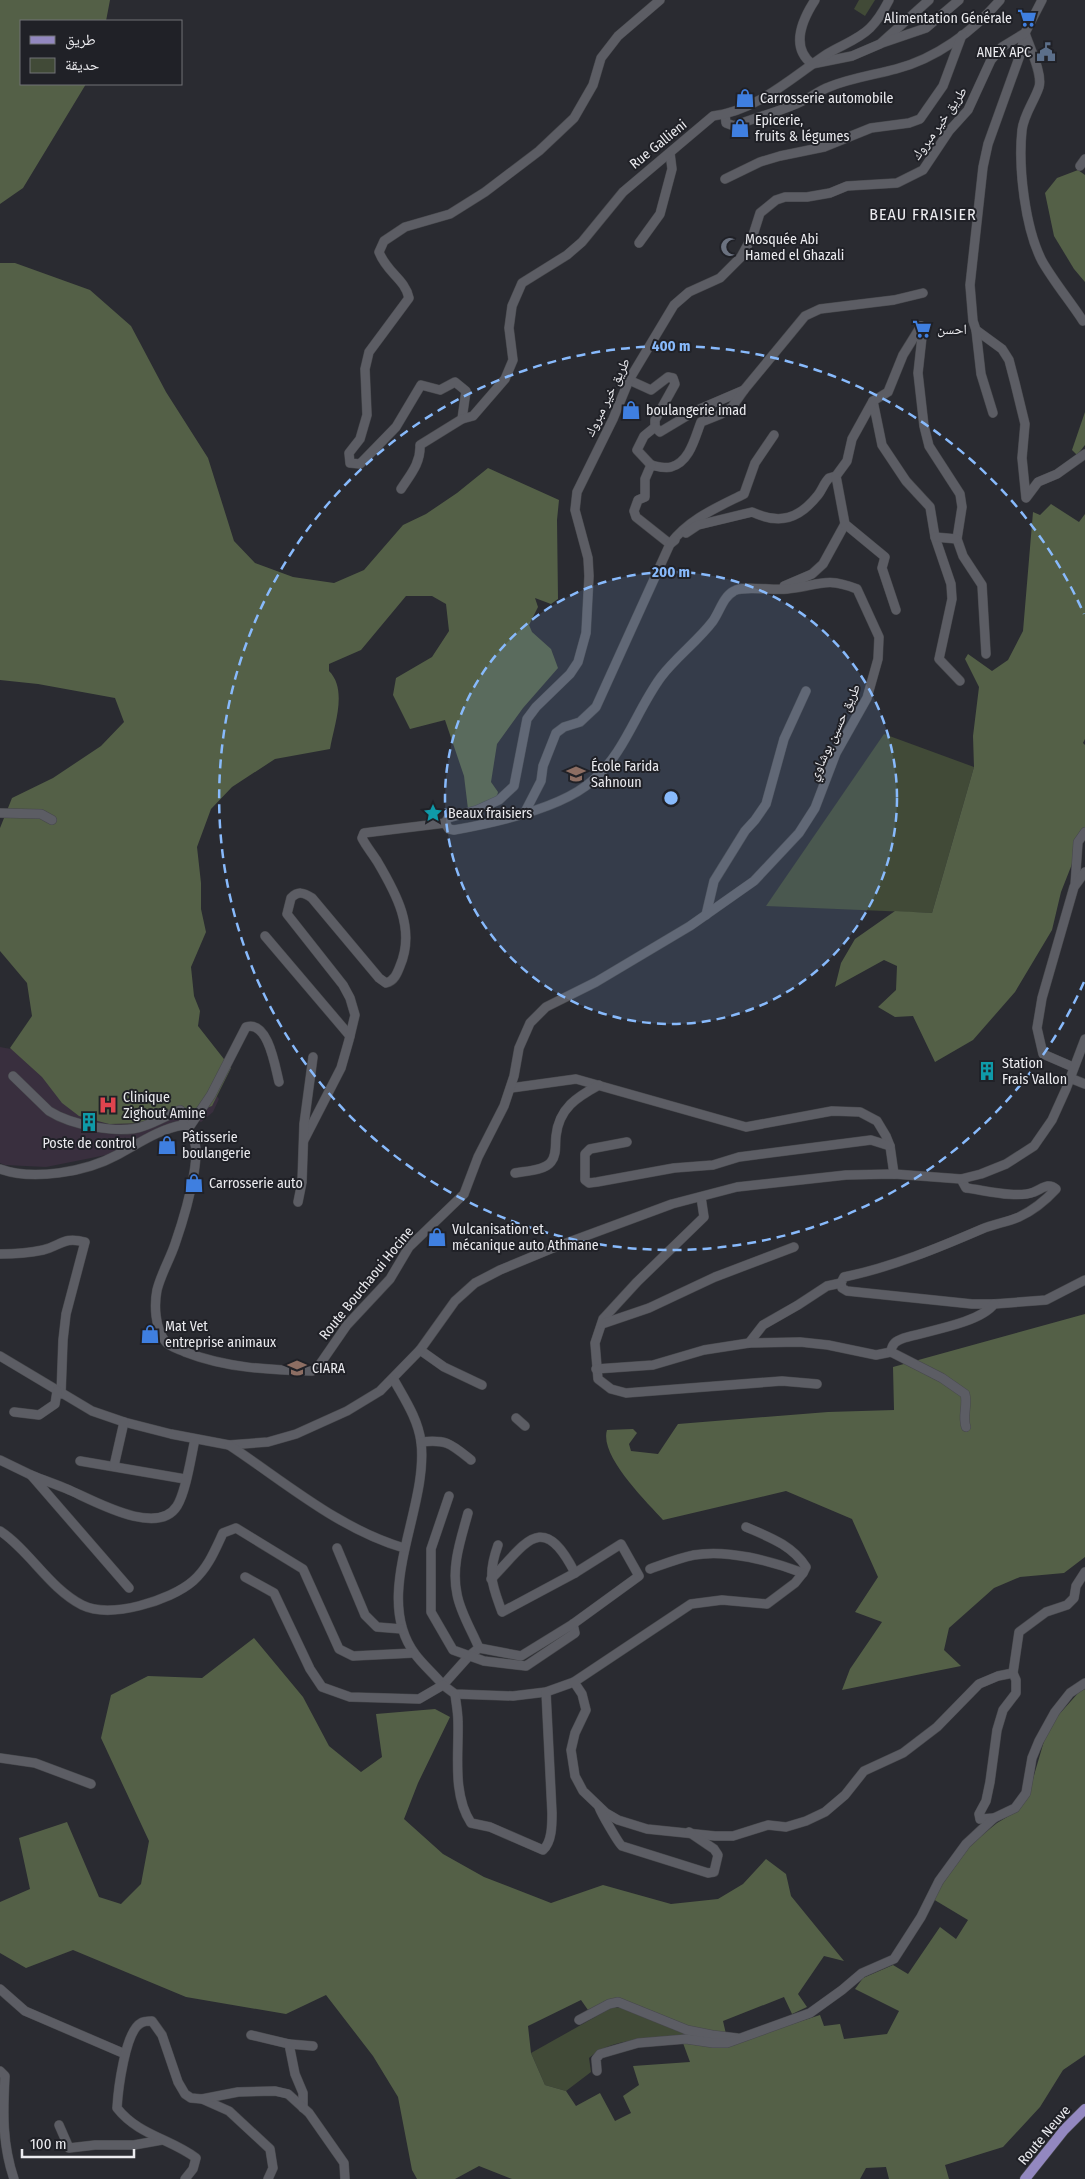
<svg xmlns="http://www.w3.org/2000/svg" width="1085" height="2179" viewBox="0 0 1085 2179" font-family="'Fira Sans Condensed','Noto Naskh Arabic',sans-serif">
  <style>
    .medical { fill: #392f3e }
    .green { fill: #414a37 }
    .forest { fill: #546047 }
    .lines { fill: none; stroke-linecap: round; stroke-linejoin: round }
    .minor-casing { stroke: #47484c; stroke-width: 10 }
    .major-casing { stroke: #47484c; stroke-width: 11 }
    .minor { stroke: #5c5d64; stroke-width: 9 }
    .major { stroke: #9388c0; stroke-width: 10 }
    .ring { fill: none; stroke: #88bafc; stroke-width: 2.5; stroke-dasharray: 9 6 }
    .labels { text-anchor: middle; stroke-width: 4; stroke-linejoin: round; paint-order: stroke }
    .poi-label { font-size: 14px; fill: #ebebef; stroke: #202127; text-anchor: start }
    .street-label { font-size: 14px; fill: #ebebef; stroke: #202127 }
    .quarter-label { font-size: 16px; letter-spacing: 1px; fill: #ebebef; stroke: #202127 }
    .centre { fill: #88bafc; stroke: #202127; stroke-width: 2.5 }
    .ring-label { font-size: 15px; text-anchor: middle; font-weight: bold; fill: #88bafc; stroke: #202127; stroke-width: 4; stroke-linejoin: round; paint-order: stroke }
  </style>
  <rect width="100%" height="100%" fill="#2a2b31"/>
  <!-- medical -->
  <path class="medical" d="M0,1047L208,1084L219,1099L213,1112L201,1122L194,1119L182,1121L106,1155L46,1167L5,1165L0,1163Z"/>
  <!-- green -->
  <g class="green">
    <path d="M859,0H875L865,16L854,9Z"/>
    <path d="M884,734L974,767L932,913L766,906Z"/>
    <path d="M613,2007L621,2008L709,2037C674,2039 615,2033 589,2058L591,2072L566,2091L545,2085L531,2053Z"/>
  </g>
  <!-- forest -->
  <g class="forest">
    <path d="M0,0H110L106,21H21V84H86L23,188L0,204Z"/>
    <path d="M1078,170L1085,175V282L1074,269L1054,236L1045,193L1057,178Z"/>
    <path d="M0,263H15L90,290L131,326L166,392L208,458L234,541L255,563L293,577L334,583L364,570L403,525L426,514L457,493L488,468L559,500L557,520L558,599L551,604L535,598L538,607L529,625L532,632L551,649L558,668L523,708L497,744L491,782L498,792L496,800L468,809L464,776L445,720L410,729L393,695L396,678L432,657L449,631L446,604L432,596H406L361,650L329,664V671C348,690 334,725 330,749L275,759L232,787L211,809L197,847L201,883V909L206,932L191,967L194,996L200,1011L198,1026L231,1068L212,1106L179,1118L147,1123L109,1124L79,1116L62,1103L42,1077L10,1048L32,1016L27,983L0,951V828L12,798L53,778L101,746L124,722L115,698L38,684L0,680Z"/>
    <path d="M1085,412V445L1077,455L1072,450Z"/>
    <path d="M1051,504L1079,522L1085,514V739L1083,743L1085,745V831L1061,892L1052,930L1015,992L973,1040L935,1062L913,1016L895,1017L878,1007L896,990L897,966L884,960L835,987L841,963L855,939L895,911L932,913L974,767L973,736L979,687L965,659L968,654L992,671L1008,660L1023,631L1033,512L1040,515Z"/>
    <path d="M1085,1314V1557L1064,1573L1020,1577L994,1588L949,1628L944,1650L961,1666L842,1690L850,1669L882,1622L855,1612L878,1577L852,1519L786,1491L663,1520C647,1502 599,1456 607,1430L633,1429L637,1433L629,1444L631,1451L658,1454L678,1424L828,1412L894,1410L893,1367Z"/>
    <path d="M254,1638L303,1697L329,1746L361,1772L382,1757L376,1714L435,1709L450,1717L418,1783L404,1819L443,1854L484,1877L551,1903L603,1885L671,1904L718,1899L743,1884L766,1859L786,1874L791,1896L844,1961L824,1956L798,1994L807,2007L792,2014L784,1997L723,2021L726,2034L690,2027L626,2001L612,1999L588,2010L581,2000L528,2026L531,2053L545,2085L566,2091L576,2106L600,2093L615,2121L631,2113L623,2096L639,2085L633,2066L690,2062L683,2043L743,2040L820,2015L824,2026L840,2024L844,2039L887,2034L899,2011L855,1989L863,1978L893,1965L908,1974L940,1927L956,1939L968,1920L933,1899L956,1863L970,1845L997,1823L1017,1811L1028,1796L1044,1741L1054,1720L1080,1691L1085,1689V2055L1063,2070L1040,2107L1003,2147L945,2165L949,2179H889L886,2167L866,2168L860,2179H512L479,2166L455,2179H417L412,2170L398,2097L373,2056L326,1995L286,2014L186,1997L73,1950L26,1968L0,1953V1902L30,1889L19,1838L67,1822L99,1897L121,1904L141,1884L149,1841L101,1738L111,1695L148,1676L202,1678Z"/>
  </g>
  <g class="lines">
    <!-- minor casing -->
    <g class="minor-casing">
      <g id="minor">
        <path d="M815,0C802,20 790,47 812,64L852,56L880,44L929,0"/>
        <path d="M1025,33L1020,55L988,144L983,167L970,285L973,321L976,330L1002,349L1009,360L1015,383L1025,424L1022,458L1026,498L1038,482L1057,474L1085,454"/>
        <path d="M1025,33C1029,46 1043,74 1039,87C1034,102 1024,114 1022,130C1018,167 1025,228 1042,261C1054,282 1070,301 1083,321"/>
        <path d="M882,43L926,28L959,0"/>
        <path d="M725,114L726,123L734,126C754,118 775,113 796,104C807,100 818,91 829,87C851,78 874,75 896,69C935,59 974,31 1000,0"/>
        <path d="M1080,166L1085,159"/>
        <path d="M725,179L760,162L780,156L824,147L871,128L909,123L920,119L943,86L962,35"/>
        <path d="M639,243L660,214L672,169L670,153"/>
        <path d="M921,326L922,337L918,373L924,426L929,446L960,494L962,507L957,539L963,556L982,585L986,654"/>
        <path d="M976,330L981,374L993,413"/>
        <path d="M629,380L651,390L668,377L673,378L675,384L655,420V427L660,432L695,411L744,390"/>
        <path d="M873,401L882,445L906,481L930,507L935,537L951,584L952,599L939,659L960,681"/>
        <path d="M462,419L466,391L455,382L440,390L421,385L396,427L360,464L350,463L349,453L360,439L367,415L365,369L369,352L409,298C405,279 387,273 379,252L384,241L405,227L450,214L485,192L539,151L574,118L593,85L601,58L618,36L660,0"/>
        <path d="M774,435L755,463L744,494C716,508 689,519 670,544L636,517L634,511L638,500L645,497V479L651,465C656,466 665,469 671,467C690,462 695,437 701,422L721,414L732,407L744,390L805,316L820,309L894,300L923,293"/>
        <path d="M651,465L637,450L644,436L655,427"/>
        <path d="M401,489C410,475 421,463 420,445L462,419L473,416L505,379L513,360L509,328L512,306L522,283L567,255L582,242L623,192L713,116C758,110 791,78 827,54C841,45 858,40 870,28C878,20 884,10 889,0"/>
        <path d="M686,533L698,525L752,512C780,525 799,519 818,495C822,490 824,483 829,478L836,476"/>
        <path d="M935,537L957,539"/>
        <path d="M784,586L812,574L823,564L845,524"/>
        <path d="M896,610L882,568L885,557L845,524L836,476L847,461L852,439L873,401L888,392L903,355L921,326"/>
        <path d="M525,812L541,781L543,766L556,733L564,727L580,722L596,707L670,544L675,540"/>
        <path d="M0,813L41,814L52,820"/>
        <path d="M1075,885L1078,842L1085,832"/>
        <path d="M706,915L714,881L745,831L755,820L766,804L784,739L806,691"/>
        <path d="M265,936L350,1036"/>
        <path d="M1073,1067L1043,1054L1037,1028L1042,998L1074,887L1085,872"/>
        <path d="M13,1076L49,1111C71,1125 120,1135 144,1126C156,1122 168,1115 180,1110L185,1114L183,1125"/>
        <path d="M1070,1078L1085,1084"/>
        <path d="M511,1088L576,1079L746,1127L832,1111L860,1112L877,1121L886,1136L890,1146L894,1174"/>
        <path d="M188,1129L211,1095L246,1027C268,1020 275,1066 279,1082"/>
        <path d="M304,1140L341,1068L349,1040L355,1015L350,998L343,985L287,914L291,898C298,891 303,892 312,898L379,978L386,983C394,981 397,974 400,966C416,929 396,893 377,861C372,853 366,846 362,838L364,833L445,823"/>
        <path d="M627,1142L590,1149L585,1154V1180L589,1183L597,1182L674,1168L713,1165L739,1157L871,1140L890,1146"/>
        <path d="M0,1169C33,1181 86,1172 117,1155C138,1144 159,1129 183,1125C199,1138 197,1154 194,1173C190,1197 183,1221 175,1244C170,1259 161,1274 157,1290C154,1305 155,1328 165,1341C169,1347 179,1349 185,1352C226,1368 269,1370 312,1371L318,1367L347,1325L390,1279L409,1247L464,1194L478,1157L504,1106L514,1076L519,1048L530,1023L546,1007L596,982L690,926L754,881L799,833L815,808L836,753L867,698L878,659L879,637L857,589C824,576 819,586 787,589C773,591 744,585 734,591C723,597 720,611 713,621C698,641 676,657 661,677C636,711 625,753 592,781C562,808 493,823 454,830L449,829L445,823L448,818L477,810L499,800L514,786L527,719L536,707L570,674L578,662L586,633L589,576L588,558L575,510L577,492L613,419L629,380L674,305L689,292L720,278L741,257L753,235L760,213L776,200L785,197H807L830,193L847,186L897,183L923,170L949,131L968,110L991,60L1002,47L1025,33L1042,0"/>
        <path d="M515,1173C525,1171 544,1171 551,1162C557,1155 555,1144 556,1136C559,1108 577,1097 599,1085"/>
        <path d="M961,1179L966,1188C984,1190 1017,1199 1034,1192C1042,1189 1048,1182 1056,1189C1045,1201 1034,1210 1019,1217C1007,1222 994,1224 982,1229C938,1248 892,1267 844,1277L841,1283L842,1288L847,1291L972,1304H994L1046,1300L1085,1280"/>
        <path d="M701,1197L704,1217L637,1282L603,1319L595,1343L598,1379L611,1389L626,1393L782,1381L817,1384"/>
        <path d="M298,1202L302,1182L304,1124L313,1057"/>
        <path d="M0,1254C15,1254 29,1253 43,1250C61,1246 63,1236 85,1242L66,1314L63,1340L61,1394"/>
        <path d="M602,1324L649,1308L715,1277L794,1247"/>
        <path d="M749,1343L763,1325L798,1305L827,1286L841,1283"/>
        <path d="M420,1350L444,1367L482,1385"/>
        <path d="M0,1356L92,1411L124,1422L171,1434L229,1445L268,1442L296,1434L347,1411L380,1391L420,1350L455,1301L475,1283L500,1270L553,1248L672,1204L737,1187L846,1175L894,1174L961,1179L981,1174L1006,1164L1034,1146L1052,1120L1066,1089L1085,1039"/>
        <path d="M596,1369L653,1365L704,1350L749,1343L800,1342L828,1345L876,1355L891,1352"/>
        <path d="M394,1380C405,1400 418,1419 421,1442C429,1508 371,1595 415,1654C423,1665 434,1674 443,1685L469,1656L479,1648C472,1631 460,1612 457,1594C451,1566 461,1539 468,1513"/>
        <path d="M14,1412L39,1415L55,1404L57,1391"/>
        <path d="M516,1418L525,1426"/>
        <path d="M966,1427C962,1416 968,1405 965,1394L942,1378L891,1352C892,1343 896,1341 904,1338C927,1331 980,1323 994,1304"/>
        <path d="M421,1442C447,1439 451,1444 471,1460"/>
        <path d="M229,1445C285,1482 339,1529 404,1548"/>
        <path d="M0,1460L31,1475"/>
        <path d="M80,1461L185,1479"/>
        <path d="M114,1466L124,1422"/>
        <path d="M449,1496L431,1549V1612L453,1650L484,1661L526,1666L575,1633L573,1624"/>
        <path d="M0,1531C30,1551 49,1588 82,1605C110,1619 170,1601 193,1581C208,1568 215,1550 223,1533L236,1528L303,1569L339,1649L353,1656L414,1653"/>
        <path d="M337,1548L365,1615L377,1627L402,1629"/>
        <path d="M650,1569C664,1564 679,1558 694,1555C727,1549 772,1561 803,1573L806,1567C792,1545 769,1537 746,1527"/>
        <path d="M245,1577L274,1593L310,1669L322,1687L350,1697L419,1699L443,1685L455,1694L513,1696L546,1692L574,1682L691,1604L722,1600L767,1604L795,1583L803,1573"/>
        <path d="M491,1579C525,1545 542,1508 575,1573"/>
        <path d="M129,1588L31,1475C43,1480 55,1484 67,1489C91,1499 157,1538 177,1506C186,1492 191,1457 195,1439"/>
        <path d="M479,1648L521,1656L573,1624L639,1576L621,1544L575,1573L502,1612C492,1584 487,1576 498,1545"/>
        <path d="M574,1682L582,1694L586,1710L575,1733L571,1750L575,1776L583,1791L606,1813L618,1820L647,1829L715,1836H733L768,1825L786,1827L806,1821L825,1812L845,1795L864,1771L903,1753L937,1727L979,1684L998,1676L1013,1673"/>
        <path d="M455,1694C456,1703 458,1712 458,1722C459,1754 452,1794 471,1823L490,1827L543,1850C552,1842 552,1825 552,1813L546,1692"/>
        <path d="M0,1758L35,1763L91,1784"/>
        <path d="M599,1807C601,1813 619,1844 622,1846L708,1873L714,1872L718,1855L714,1849L689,1832"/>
        <path d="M994,1818L980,1819L979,1814L986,1801L990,1782L997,1730L1003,1710L1016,1693V1680L1013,1673L1019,1632L1046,1612L1067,1605L1074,1598L1076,1586L1085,1572"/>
        <path d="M0,1989L25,2011L125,2054"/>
        <path d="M579,2020L609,2004L618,2002L687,2030L712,2035L737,2038"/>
        <path d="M251,2035L289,2044L295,2074L303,2093V2108"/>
        <path d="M289,2044L313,2046"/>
        <path d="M0,2071L5,2076C3,2112 2,2144 14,2179"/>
        <path d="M597,2071L596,2059L600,2054L638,2043L686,2039L713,2043H727L810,2013L842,1990L862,1973L894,1959L921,1917L939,1881L966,1844L994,1818L1015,1808L1026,1793L1032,1758L1039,1741L1055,1712L1070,1693L1085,1683"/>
        <path d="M202,2099L229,2111L270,2149L273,2168L268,2179"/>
        <path d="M59,2125L69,2148L95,2145H134L162,2140"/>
        <path d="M185,2179L193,2169L196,2158C171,2139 138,2135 117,2108C118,2091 125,2031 141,2023C144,2021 149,2021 152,2021L162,2035L178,2082L185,2094L191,2098L202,2099L238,2092L275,2091L288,2094L309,2113L344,2163L345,2179"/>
      </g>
    </g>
    <!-- major casing -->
    <g class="major-casing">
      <path id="major" d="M1025,2179L1064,2130L1085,2109"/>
    </g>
    <!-- minor -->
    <use href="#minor" class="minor"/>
    <!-- major -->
    <use href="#major" class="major"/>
  </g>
  <!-- distance rings -->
  <circle cx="671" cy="798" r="226" fill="#88bafc" fill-opacity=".12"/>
  <g class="ring">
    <circle cx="671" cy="798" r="226"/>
    <path d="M1084 982A452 452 0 1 1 1084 614"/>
  </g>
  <!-- icons -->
  <defs>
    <g id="supermarket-bare" transform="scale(1.5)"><path d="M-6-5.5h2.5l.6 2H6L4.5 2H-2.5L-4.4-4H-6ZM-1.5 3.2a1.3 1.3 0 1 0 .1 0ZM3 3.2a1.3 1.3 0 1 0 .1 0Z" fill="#3f7fe0" stroke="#202127" stroke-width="2.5" paint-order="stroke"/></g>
    <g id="civic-bare" transform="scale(1.5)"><path d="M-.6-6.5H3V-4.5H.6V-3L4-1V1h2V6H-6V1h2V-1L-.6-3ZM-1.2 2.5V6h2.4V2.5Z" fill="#5c6f8a" stroke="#202127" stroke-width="2.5" paint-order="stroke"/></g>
    <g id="shop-bare" transform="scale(1.5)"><path d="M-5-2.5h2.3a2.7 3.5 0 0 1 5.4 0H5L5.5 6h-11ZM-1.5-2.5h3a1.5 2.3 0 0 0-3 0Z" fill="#3f7fe0" stroke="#202127" stroke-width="2.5" paint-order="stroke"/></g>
    <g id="mosque-bare" transform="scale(1.5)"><path d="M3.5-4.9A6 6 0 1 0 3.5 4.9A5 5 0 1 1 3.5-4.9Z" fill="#6b7280" stroke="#202127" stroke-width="2.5" paint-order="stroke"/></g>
    <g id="school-bare" transform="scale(1.5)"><path d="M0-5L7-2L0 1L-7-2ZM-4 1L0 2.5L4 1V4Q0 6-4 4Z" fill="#8d6e63" stroke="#202127" stroke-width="2.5" paint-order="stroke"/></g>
    <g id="sight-bare" transform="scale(1.5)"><path d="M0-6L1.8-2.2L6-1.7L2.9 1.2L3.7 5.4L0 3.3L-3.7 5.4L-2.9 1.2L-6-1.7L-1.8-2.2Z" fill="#0f9aa8" stroke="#202127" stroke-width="2.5" paint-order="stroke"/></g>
    <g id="building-bare" transform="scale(1.5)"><path d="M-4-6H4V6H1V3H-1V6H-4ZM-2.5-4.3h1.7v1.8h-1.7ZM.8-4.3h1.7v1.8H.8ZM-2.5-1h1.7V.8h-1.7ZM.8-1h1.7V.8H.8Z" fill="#0f9aa8" stroke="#202127" stroke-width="2.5" paint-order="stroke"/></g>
    <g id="hospital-bare" transform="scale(1.5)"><path d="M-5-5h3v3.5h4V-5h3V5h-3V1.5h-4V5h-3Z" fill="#e0444e" stroke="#202127" stroke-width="2.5" paint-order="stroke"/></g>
  </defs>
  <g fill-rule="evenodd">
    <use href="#supermarket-bare" x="1027" y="18"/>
    <use href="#civic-bare" x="1046" y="52"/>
    <use href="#shop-bare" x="745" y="98"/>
    <use href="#shop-bare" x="740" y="128"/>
    <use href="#mosque-bare" x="730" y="247"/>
    <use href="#supermarket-bare" x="922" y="329"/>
    <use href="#shop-bare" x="631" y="410"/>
    <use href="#school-bare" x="576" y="774"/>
    <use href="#sight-bare" x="433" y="813"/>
    <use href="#building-bare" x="987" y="1071"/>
    <use href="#hospital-bare" x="108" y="1105"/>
    <use href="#building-bare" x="89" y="1122"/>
    <use href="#shop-bare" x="167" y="1145"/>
    <use href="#shop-bare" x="194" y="1183"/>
    <use href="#shop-bare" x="437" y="1237"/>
    <use href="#shop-bare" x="150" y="1334"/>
    <use href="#school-bare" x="297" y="1368"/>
  </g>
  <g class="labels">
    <!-- poi labels -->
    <g class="poi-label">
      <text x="1012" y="23" text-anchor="end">Alimentation Générale</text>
      <text x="1031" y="57" text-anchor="end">ANEX APC</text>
      <text x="760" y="103">Carrosserie automobile</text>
      <text x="755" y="125">Epicerie,<tspan x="755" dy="16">fruits &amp; légumes</tspan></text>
      <text x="745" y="244">Mosquée Abi<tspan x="745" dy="16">Hamed el Ghazali</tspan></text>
      <text x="937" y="334">احسن</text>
      <text x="646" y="415">boulangerie imad</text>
      <text x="591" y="771">École Farida<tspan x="591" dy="16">Sahnoun</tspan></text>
      <text x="448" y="818">Beaux fraisiers</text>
      <text x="1002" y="1068">Station<tspan x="1002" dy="16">Frais Vallon</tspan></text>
      <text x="123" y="1102">Clinique<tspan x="123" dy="16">Zighout Amine</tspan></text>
      <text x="182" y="1142">Pâtisserie<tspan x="182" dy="16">boulangerie</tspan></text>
      <text x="89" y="1148" text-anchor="middle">Poste de control</text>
      <text x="209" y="1188">Carrosserie auto</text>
      <text x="452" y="1234">Vulcanisation et<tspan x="452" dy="16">mécanique auto Athmane</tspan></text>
      <text x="165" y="1331">Mat Vet<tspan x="165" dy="16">entreprise animaux</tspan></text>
      <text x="312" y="1373">CIARA</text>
    </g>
    <!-- street labels -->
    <g class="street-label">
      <text transform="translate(939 123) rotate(-55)" y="5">طريق خير مبروك</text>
      <text transform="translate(658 144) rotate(-39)" y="5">Rue Gallieni</text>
      <text transform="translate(607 397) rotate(-64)" y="5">طريق خير مبروك</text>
      <text transform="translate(834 732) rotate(-65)" y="5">طريق حسين بوشاوي</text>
      <text transform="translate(366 1283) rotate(-51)" y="5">Route Bouchaoui Hocine</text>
      <text transform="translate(1044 2135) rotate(-50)" y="5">Route Neuve</text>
    </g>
    <!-- quarter labels -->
    <g class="quarter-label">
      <text x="923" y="220">BEAU FRAISIER</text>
    </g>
  </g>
  <circle cx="671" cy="798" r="8" class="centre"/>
  <g class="ring-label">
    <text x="671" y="351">400 m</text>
    <text x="671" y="577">200 m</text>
  </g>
  <!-- legend -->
  <rect x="20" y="20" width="162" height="65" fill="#202127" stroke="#717277"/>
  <rect x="30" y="36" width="25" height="8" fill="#9388c0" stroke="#717277"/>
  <text x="65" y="45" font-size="15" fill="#ebebef">طريق</text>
  <rect x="30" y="58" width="25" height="15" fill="#414a37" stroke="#717277"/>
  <text x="65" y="70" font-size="15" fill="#ebebef">حديقة</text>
  <!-- scale -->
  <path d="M22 2149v8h112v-8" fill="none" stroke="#ebebef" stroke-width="2.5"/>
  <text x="30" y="2149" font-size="15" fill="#ebebef" stroke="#202127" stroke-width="4" paint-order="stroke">100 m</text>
</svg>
